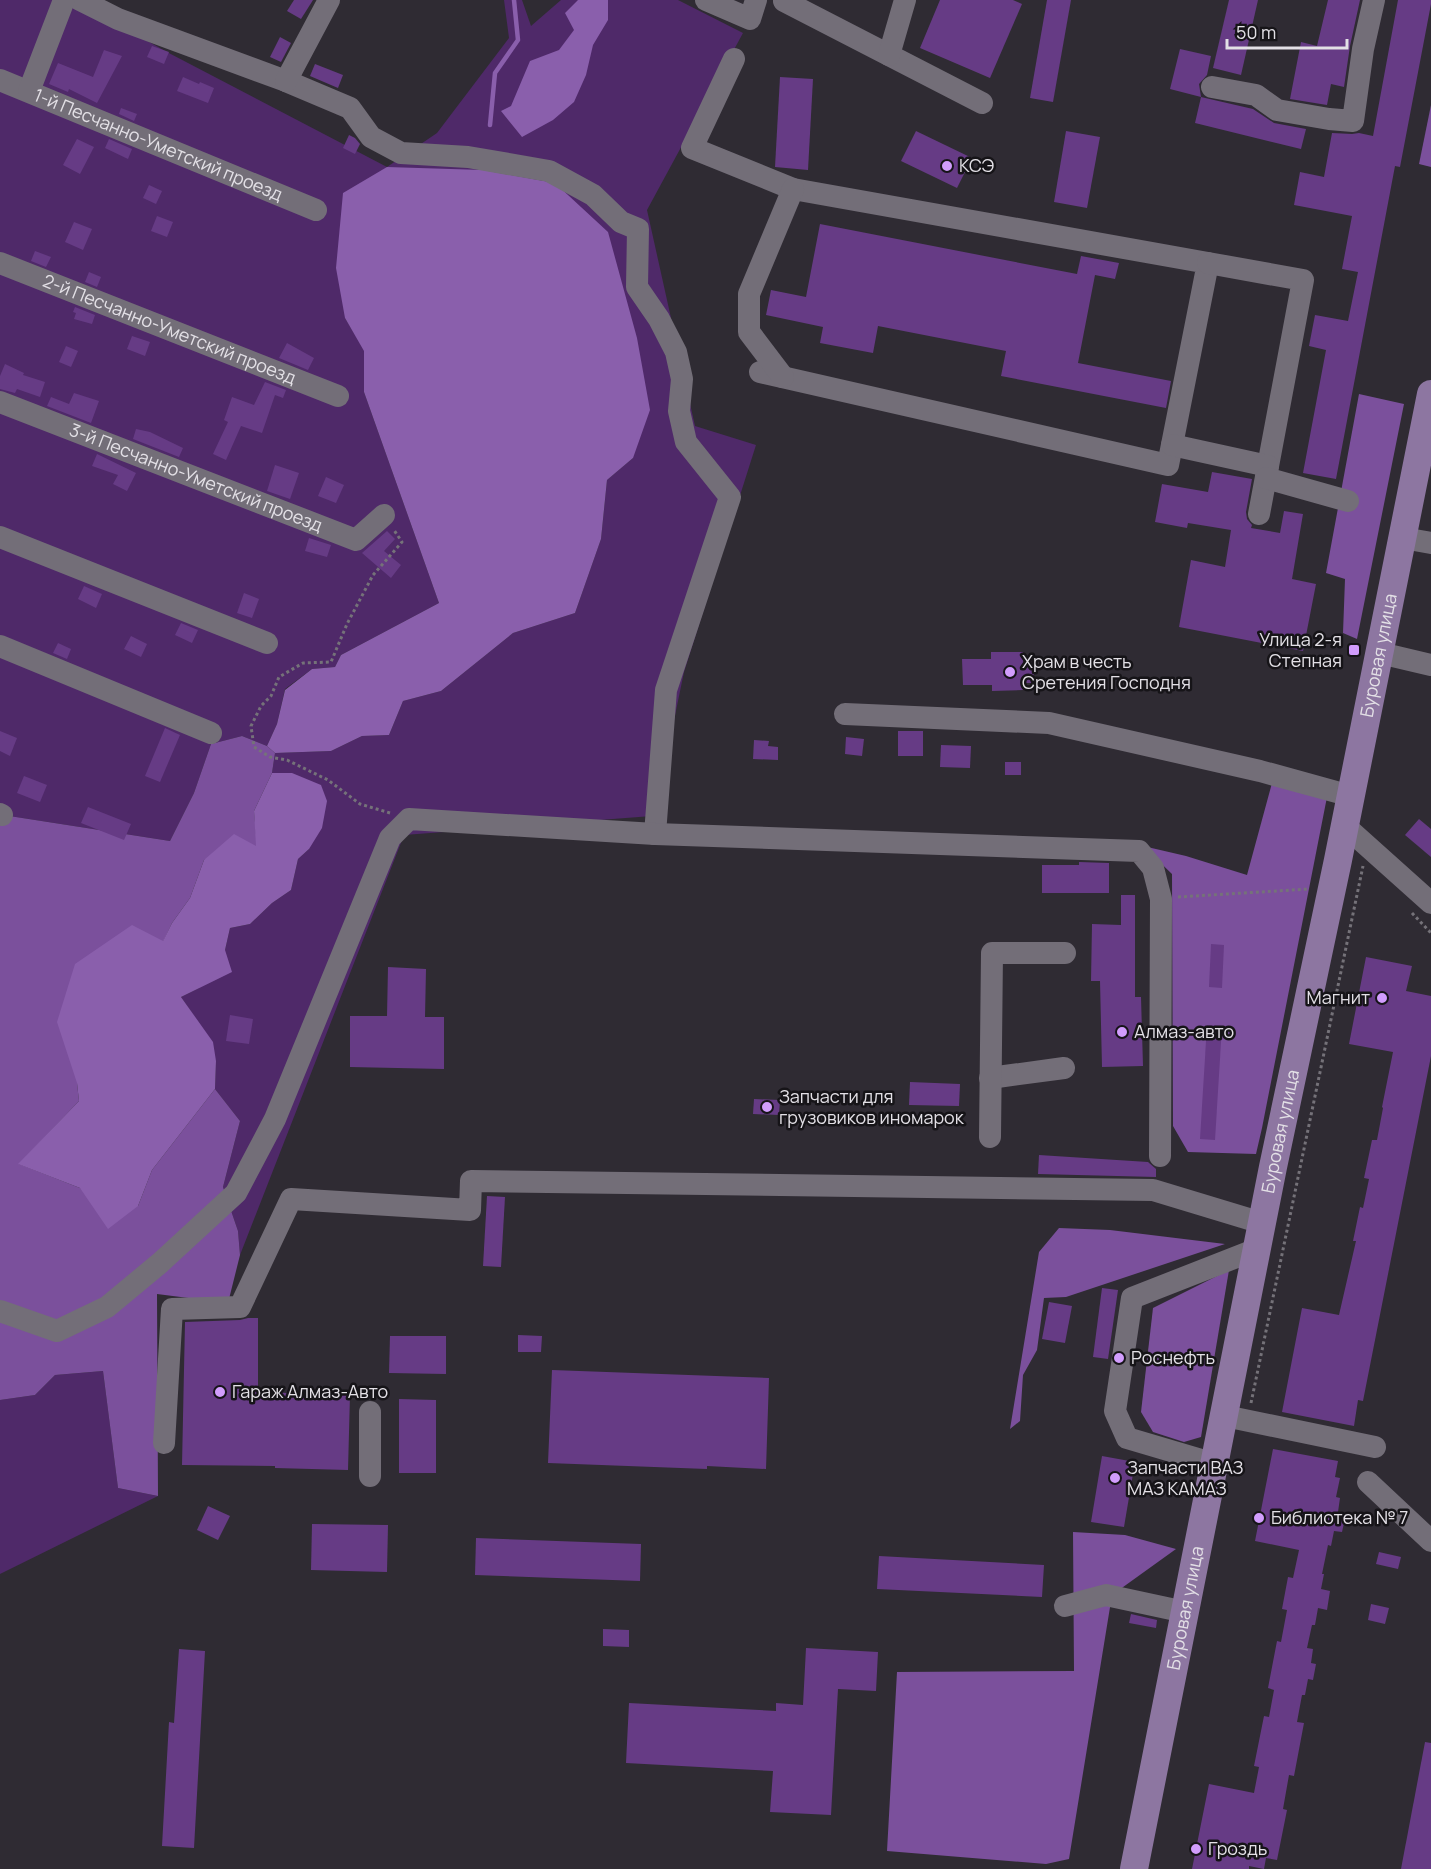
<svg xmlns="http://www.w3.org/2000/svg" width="1431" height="1869" viewBox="0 0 1431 1869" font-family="Manrope,sans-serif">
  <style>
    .green { fill: #4f2969 }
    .forest { fill: #7b509c }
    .water { fill: #8a5fac }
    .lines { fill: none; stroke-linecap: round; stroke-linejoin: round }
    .stream { stroke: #8a5fac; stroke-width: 4.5 }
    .building { fill: #663b85 }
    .path { stroke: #757279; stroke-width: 3; stroke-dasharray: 3 3; stroke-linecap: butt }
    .minor { stroke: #736e78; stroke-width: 22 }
    .major { stroke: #8d76a1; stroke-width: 28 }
    .poi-dot { fill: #d29dfd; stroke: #161418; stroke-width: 2 }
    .labels { text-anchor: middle; stroke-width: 5; stroke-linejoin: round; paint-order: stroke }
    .street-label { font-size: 18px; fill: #e3e0e6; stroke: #161418 }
    .poi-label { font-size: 18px; fill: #e3e0e6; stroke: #161418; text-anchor: start }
  </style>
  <rect width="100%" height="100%" fill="#2f2b33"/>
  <!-- green -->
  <g class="green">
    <path d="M0,0H76L165,51L387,167L437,133L509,38L504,0H522L531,26L561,0H678L743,33L647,210L695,426L756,445L684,672L672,730L665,815L404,835L240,1255L238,1231L223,1187L240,1121L215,1089L216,1061L194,1016L181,997L199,988L225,950L230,928L250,924L272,903L291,890L298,859L309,849L292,773H272L275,753L331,751L362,736L389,735L403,701L441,691L513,633L575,613L601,539L607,480L633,458L345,318L365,351L364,392L439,603L341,655L335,667L312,669L285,689L277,724L267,746L242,736L211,744L194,793L170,841L3,815L0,817Z"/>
    <path d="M103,1371L118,1488L158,1496L0,1574V1400L35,1395L55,1375Z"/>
  </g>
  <!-- forest -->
  <g class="forest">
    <path d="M1431,105V167L1419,164Z"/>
    <path d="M1359,394L1404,404L1357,639L1343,633L1345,579L1326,573Z"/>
    <path d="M242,736L267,746L275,753L272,773L254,811L257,846L204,860L190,898L172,923L163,942L77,1083L79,1101L19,1164L80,1188L138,1206L152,1170L215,1089L240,1121L223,1187L238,1231L240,1255L228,1303L157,1294L158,1496L118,1488L103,1371L55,1375L35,1395L0,1400V817L3,815L170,841L194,793L211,744Z"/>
    <path d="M1272,783L1327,797L1262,1128L1256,1154L1188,1152L1173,1126L1172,874L1143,846L1186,856L1247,875Z"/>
    <path d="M1059,1228L1110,1230L1225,1244L1066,1297L1044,1298L1037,1350L1023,1375L1020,1421L1010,1429L1039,1252Z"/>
    <path d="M1229,1270L1201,1437L1184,1442L1153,1432L1141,1412L1153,1308Z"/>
    <path d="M1073,1532L1125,1535L1176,1549L1112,1595L1069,1859L1046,1864L887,1851L897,1672L1074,1671Z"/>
  </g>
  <!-- water -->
  <g class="water">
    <path d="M578,0H608V20L593,45L586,75L574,102L553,120L522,137L501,111L511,106L530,61L559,50L574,30L565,13Z"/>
    <path d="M387,167L483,170L555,183L608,232L637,338L650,410L633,458L607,480L601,539L575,613L513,633L441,691L403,701L389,735L362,736L331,751L275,753L267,746L277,724L285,690L312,669L335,667L341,655L439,603L364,392V351L345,318L336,268L343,193Z"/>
    <path d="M272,773H292L321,785L327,801L322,828L309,849L298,859L291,890L272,903L250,924L230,928L225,950L232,972L181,997L213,1042L216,1061L215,1089L152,1170L138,1206L108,1229L80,1188L18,1164L79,1101L77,1083L57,1022L75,964L132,925L163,941L172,923L190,898L204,860L234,834L256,846L254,811Z"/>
  </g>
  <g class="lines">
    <!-- stream -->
    <path class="stream" d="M490,125L495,73L518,40L514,0"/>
  </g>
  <!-- building -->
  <g class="building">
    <path d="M294,0H313L301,19L287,11Z"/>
    <path d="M940,0H1013L1022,4L990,78L920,48Z"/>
    <path d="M1047,0H1071L1053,102L1030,98Z"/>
    <path d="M1229,0H1258L1241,75L1213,68Z"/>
    <path d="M1328,0H1360L1350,46L1344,87L1331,84L1327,105L1290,99L1301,42L1317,46Z"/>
    <path d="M1398,0H1431V4L1400,167L1395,166L1336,479L1303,473L1326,350L1309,346L1315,315L1348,321L1358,272L1342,269L1352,216L1294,205L1300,172L1324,177L1332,133L1352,134L1359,133L1373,136Z"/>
    <path d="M280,37L291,43L281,62L270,57Z"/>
    <path d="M152,46L169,52L164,64L147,57Z"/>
    <path d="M1180,49L1211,56L1207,75L1199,84L1201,97L1170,89Z"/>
    <path d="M104,50L122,56L97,103L69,89L68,92L49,84L58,63L93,77Z"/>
    <path d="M315,64L343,75L338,88L310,76Z"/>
    <path d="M183,77L199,84L200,82L214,88L208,103L177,91Z"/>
    <path d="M780,77L813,79L808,170L775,167Z"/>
    <path d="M1201,97L1253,109L1274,123L1306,129L1301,149L1195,123Z"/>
    <path d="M121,108L137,114L134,121L119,114Z"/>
    <path d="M916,131L972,158L957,188L901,161Z"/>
    <path d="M1066,131L1100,137L1087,208L1054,202Z"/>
    <path d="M349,135L355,138L360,144L355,154L343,148Z"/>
    <path d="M77,139L94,147L80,174L63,165Z"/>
    <path d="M109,139L132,149L128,159L105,148Z"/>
    <path d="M149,185L162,191L156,204L143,198Z"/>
    <path d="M157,216L173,222L167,237L151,231Z"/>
    <path d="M74,222L92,229L83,250L65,242Z"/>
    <path d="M820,224L1077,274L1081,256L1119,263L1115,279L1095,275L1078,363L1171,381L1166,408L1001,376L1006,351L878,326L873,353L820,343L823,327L766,315L771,290L806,297Z"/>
    <path d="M35,251L51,257L46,267L31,261Z"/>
    <path d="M89,272L101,277L97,287L85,282Z"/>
    <path d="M75,307L95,315L92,324L74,319L76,313L73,312Z"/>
    <path d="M132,336L150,342L145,356L127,349Z"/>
    <path d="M287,343L314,358L308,370L279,358Z"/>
    <path d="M66,346L78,351L71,367L59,362Z"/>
    <path d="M5,364L24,373L23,375L45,382L40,397L17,389L15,393L0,389V376Z"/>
    <path d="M265,382L286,390L283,398L275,395L262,433L241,426L226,460L213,454L228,422L224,420L232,397L254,405Z"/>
    <path d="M74,393L99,401L91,423L47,406L51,397L69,404Z"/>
    <path d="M136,429L150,432L183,448L179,457L133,439Z"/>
    <path d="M97,454L136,473L127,491L113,484L118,475L92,466Z"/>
    <path d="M275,465L299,473L290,499L267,491Z"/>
    <path d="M1212,472L1252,479L1246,512L1247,519L1252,525L1251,528L1280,533L1284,511L1303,514L1292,579L1316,584L1303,651L1179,627L1191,560L1225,567L1231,530L1188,523L1187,528L1155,522L1162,484L1208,492Z"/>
    <path d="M326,477L344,485L336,503L318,496Z"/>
    <path d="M387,531L395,539L384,551L401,565L391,578L362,553Z"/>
    <path d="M309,538L331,545L327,557L305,551Z"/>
    <path d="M84,586L102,594L96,608L78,599Z"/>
    <path d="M244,593L259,599L252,618L237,613Z"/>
    <path d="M181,623L198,630L192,643L175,635Z"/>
    <path d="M131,636L147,644L141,657L124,649Z"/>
    <path d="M58,643L71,649L67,659L53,653Z"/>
    <path d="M991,652H1023V662H1034V683H1023V690L992,691V685H963L962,659H991Z"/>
    <path d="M165,728L180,735L160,782L145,776Z"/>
    <path d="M0,731L17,738L10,756L0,751Z"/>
    <rect x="898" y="731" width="25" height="25"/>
    <path d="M846,737L864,739L862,756L845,754Z"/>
    <path d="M754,740L769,741L768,746L778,747V760L753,759Z"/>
    <path d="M941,745L971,746L970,768L940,767Z"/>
    <rect x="1005" y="762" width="16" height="13"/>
    <path d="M24,776L47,785L40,802L17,793Z"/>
    <path d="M88,807L131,824L124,840L81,823Z"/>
    <path d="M1419,819L1431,829V857L1405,835Z"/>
    <path d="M1079,862L1109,863V893H1042V865H1079Z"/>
    <path d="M1121,895H1135V997H1141L1143,1066L1102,1067L1100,981H1091L1092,924L1121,925Z"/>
    <path d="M1211,944L1224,945L1222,988L1209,987Z"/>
    <path d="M1366,957L1412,966L1406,991L1431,996V1056L1363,1401L1358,1400L1354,1426L1282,1412L1302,1308L1339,1315L1356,1241H1353L1360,1207L1363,1208L1369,1179L1364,1178L1372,1140H1377L1383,1108L1382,1107L1393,1052L1349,1044Z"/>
    <path d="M388,967L426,969L425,1017H444V1069L350,1067V1016H387Z"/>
    <path d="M230,1015L253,1019L249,1044L226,1041Z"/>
    <path d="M1207,1025L1222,1026L1215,1140L1200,1139Z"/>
    <path d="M910,1082L960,1084L959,1106L909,1105Z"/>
    <path d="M754,1099L780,1100L779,1115L753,1114Z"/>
    <path d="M1039,1155L1148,1162L1156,1169V1177L1038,1174Z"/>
    <path d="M487,1196L505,1197L501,1267L483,1266Z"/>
    <path d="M1102,1288L1118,1290L1108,1359L1093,1357Z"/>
    <path d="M1049,1302L1072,1306L1065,1343L1042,1339Z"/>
    <path d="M248,1318H258V1392L350,1395L348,1470L275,1468V1466L182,1465L185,1322L240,1320Z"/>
    <path d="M518,1335L542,1336L541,1352H518Z"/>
    <path d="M390,1336H446V1374L389,1373Z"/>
    <path d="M552,1370L769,1378L766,1469L707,1466V1469L548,1463Z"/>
    <path d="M399,1399L436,1400V1473H399Z"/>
    <path d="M1273,1449L1338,1461L1335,1477L1340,1478L1336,1497L1340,1498L1338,1512L1346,1514L1342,1532L1334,1531L1331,1546L1328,1545L1322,1574H1324L1321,1589L1330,1591L1327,1610L1318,1608L1315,1625H1312L1307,1648L1313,1649L1311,1663L1316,1664L1313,1680L1308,1679L1305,1695H1302L1297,1722L1304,1723L1294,1776L1289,1775L1283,1809L1287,1810L1277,1860L1266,1858L1264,1869L1249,1866V1869H1192L1209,1784L1254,1793L1259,1767L1254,1766L1264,1716L1269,1717L1274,1690L1268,1688L1277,1641L1281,1642L1287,1610L1282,1609L1288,1577L1293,1578L1299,1550L1255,1541Z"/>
    <path d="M1102,1456L1135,1462L1124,1527L1091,1522Z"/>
    <path d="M208,1506L230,1516L218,1540L197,1530Z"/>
    <path d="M312,1524L388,1525L387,1572L311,1570Z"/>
    <path d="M476,1538L641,1544L640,1581L475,1575Z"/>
    <path d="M1379,1552L1401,1557L1398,1569L1376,1564Z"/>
    <path d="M879,1556L1044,1565L1042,1597L877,1589Z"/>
    <path d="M1371,1604L1389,1608L1385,1624L1368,1620Z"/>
    <path d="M1131,1614L1157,1620L1156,1628L1129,1623Z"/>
    <path d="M603,1629L629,1630V1647L603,1646Z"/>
    <path d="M806,1648L878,1652L876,1691L838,1689L831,1815L770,1812L773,1771L626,1763L629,1703L776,1711V1703L803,1705Z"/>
    <path d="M179,1649L205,1651L194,1848L162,1846L169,1722L174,1723Z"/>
    <path d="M1425,1742L1431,1743V1869H1401Z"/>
  </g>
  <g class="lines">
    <!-- path -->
    <g class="path">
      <path d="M390,813L360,804L328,780L287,760L270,757L254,747L251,726L261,706L271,696L279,677L303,663L331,662L347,624L373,575L402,542L394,530"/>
      <path d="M1178,897L1309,889"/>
      <path d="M1412,913L1431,933"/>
      <path d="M1251,1403L1363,866"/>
    </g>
    <!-- minor -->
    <g class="minor">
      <path d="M80,0L118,19L286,81L350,108L371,137L401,153L468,157L549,171L593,195L621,222L638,229L637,287L659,319L676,352L682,379L679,411L686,442L730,497L666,690L655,834"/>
      <path d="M706,0L750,19L756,0"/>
      <path d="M784,1L982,103"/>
      <path d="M889,55L905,0"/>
      <path d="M734,59L692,148L793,189L1208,263L1168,465L760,372"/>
      <path id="s1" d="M0,80L316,210"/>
      <path d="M286,81L329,0"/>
      <path d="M1212,87L1256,95L1277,110L1329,119L1353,121L1363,49L1374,0"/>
      <path d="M29,91L64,0"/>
      <path id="s2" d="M0,263L338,396"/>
      <path d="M1208,263L1303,280L1259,514"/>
      <path d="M783,377L749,332V294L793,189"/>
      <path id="s3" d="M0,402L356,540L384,515"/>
      <path d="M1172,445L1268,466"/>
      <path d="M1266,478L1348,501"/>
      <path d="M0,537L267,643"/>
      <path d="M1403,538L1431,543"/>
      <path d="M0,646L211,733"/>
      <path d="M1380,653L1431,665"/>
      <path d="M845,714L1049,723L1260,771L1351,796"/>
      <path d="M0,814L2,815"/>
      <path d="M1345,826L1431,903"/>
      <path d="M990,1078L1064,1068"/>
      <path d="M990,1137L992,953H1065"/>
      <path d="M0,1311L57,1331L107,1307L160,1263L236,1193L275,1119L390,838L409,819L655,834L1139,851L1153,868L1161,899L1160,1156"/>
      <path d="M370,1412V1476"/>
      <path d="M1225,1416L1375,1447"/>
      <path d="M164,1443L172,1309L240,1307L291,1199L470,1210L471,1181L1153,1190L1262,1223"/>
      <path d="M1215,1464L1127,1438L1115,1411L1132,1298L1257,1249"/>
      <path d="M1368,1482L1431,1541"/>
      <path d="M1065,1606L1106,1595L1185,1612"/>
    </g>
    <!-- major -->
    <path class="major" id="s4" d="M1134,1869L1273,1167L1338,860L1431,394"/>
  </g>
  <!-- markers -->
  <g class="poi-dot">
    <circle cx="947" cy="166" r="6"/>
    <rect x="1348" y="644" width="12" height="12" rx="3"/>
    <circle cx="1010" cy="672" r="6"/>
    <circle cx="1382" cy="998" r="6"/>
    <circle cx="1122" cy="1032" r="6"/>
    <circle cx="767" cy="1107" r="6"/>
    <circle cx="1119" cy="1358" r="6"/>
    <circle cx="220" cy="1392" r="6"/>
    <circle cx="1115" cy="1478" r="6"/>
    <circle cx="1259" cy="1518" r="6"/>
    <circle cx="1196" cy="1849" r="6"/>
  </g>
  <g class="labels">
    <!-- street labels -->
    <g class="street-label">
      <text dy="6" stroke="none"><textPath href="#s1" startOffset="171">1-й Песчанно-Уметский проезд</textPath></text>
      <text dy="6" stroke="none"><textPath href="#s2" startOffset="182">2-й Песчанно-Уметский проезд</textPath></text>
      <text dy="6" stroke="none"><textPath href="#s3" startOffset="210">3-й Песчанно-Уметский проезд</textPath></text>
      <text dy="6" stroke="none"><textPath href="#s4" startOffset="1238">Буровая улица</textPath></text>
      <text dy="6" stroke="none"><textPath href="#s4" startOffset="752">Буровая улица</textPath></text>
      <text dy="6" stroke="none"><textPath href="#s4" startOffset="266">Буровая улица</textPath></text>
    </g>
    <!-- poi labels -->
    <g class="poi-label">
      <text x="959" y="172">КСЭ</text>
      <text x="1342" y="646" text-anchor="end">Улица 2-я<tspan x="1342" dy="21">Степная</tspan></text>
      <text x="1022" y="668">Храм в честь<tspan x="1022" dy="21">Сретения Господня</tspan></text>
      <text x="1370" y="1004" text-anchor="end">Магнит</text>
      <text x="1134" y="1038">Алмаз-авто</text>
      <text x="779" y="1103">Запчасти для<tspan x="779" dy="21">грузовиков иномарок</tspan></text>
      <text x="1131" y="1364">Роснефть</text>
      <text x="232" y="1398">Гараж Алмаз-Авто</text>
      <text x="1127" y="1474">Запчасти ВАЗ<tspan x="1127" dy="21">МАЗ КАМАЗ</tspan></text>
      <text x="1271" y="1524">Библиотека № 7</text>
      <text x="1208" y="1855">Гроздь</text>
    </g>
  </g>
  <!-- scale -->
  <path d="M1227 39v9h120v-9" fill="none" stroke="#e3e0e6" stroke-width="3"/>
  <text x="1236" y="39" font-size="18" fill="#e3e0e6" stroke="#161418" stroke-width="4.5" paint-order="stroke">50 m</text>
</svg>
